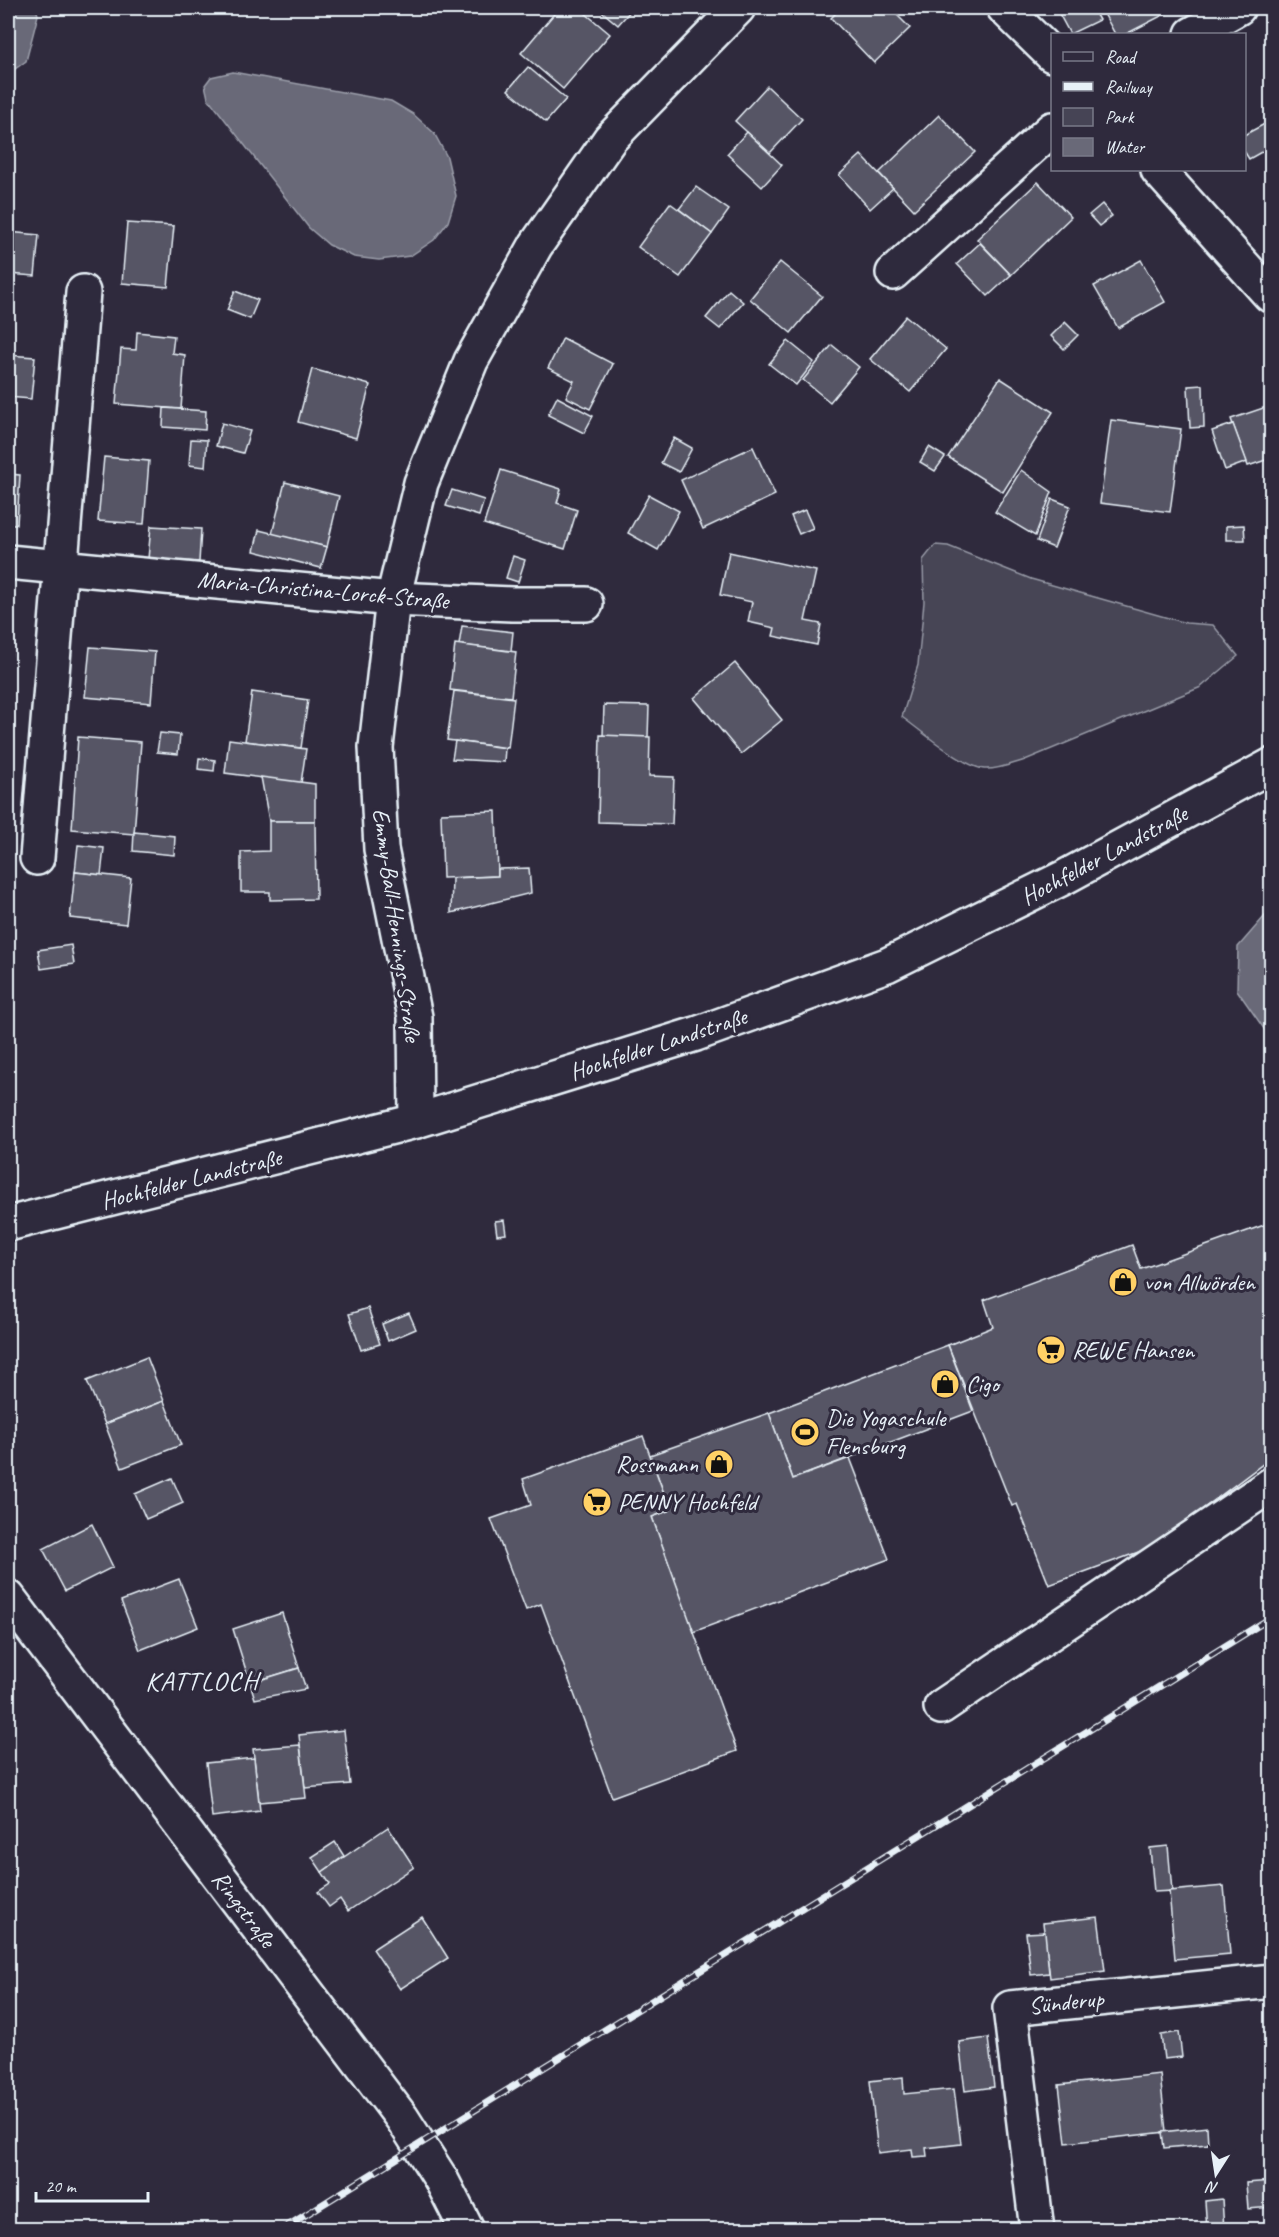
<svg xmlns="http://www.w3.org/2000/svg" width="1279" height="2237" viewBox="0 0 1279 2237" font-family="Caveat,sans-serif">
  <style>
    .green { fill: #464455; stroke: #979aa6; stroke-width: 1.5 }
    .water { fill: #696978; stroke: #9c9fab; stroke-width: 1.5 }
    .building { fill: #575565; stroke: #e8f1f8; stroke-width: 1.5 }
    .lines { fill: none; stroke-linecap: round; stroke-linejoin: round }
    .minor-casing { stroke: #e8f1f8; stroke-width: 38 }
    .major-casing { stroke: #e8f1f8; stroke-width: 38 }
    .minor { stroke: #2f2a3d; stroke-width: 33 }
    .major { stroke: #2f2a3d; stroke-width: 33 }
    .rail-casing { stroke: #e8f1f8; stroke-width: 7 }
    .rail { stroke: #2f2a3d; stroke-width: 4.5; stroke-dasharray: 14; stroke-linecap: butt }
    .labels { text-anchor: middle; stroke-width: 6; stroke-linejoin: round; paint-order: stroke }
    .street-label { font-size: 24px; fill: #e8f1f8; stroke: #2f2a3d }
    .poi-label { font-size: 24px; fill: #e8f1f8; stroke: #2f2a3d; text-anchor: start }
    .quarter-label { font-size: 27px; letter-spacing: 1.5px; fill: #e8f1f8; stroke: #2f2a3d }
  </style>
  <rect width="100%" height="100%" fill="#2f2a3d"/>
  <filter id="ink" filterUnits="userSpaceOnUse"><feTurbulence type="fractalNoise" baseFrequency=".0167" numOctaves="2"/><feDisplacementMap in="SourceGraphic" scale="12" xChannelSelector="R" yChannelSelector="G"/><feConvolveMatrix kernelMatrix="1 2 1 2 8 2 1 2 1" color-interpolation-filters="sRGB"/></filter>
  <g filter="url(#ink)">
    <!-- green -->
    <path class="green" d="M935,545L948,546L1031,579L1186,623L1213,625L1238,656L1201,687L1025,760C1012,764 997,770 984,769C962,766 920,730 902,717L918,665L924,602L923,560Z"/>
    <!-- water -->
    <g class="water">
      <path d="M8,8H36L38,15L26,61L8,74Z"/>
      <path d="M233,72L391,101L413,114L434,133L447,157L456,196L448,222L434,240L410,256L379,260L354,257L329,245L309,228L208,98L205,85L211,77Z"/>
      <path d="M1271,909V1037L1269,1036L1237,990L1238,947Z"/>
    </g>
    <!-- building -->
    <g class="building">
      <path d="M559,8H579L610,34L563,89L521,53Z"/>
      <path d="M598,8H633L618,25Z"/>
      <path d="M841,8H890L910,28L874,63L831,18Z"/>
      <path d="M1056,8H1092L1099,20L1070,34Z"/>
      <path d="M1101,8H1172L1173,10L1126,34H1115Z"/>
      <path d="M528,67L566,99L546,122L508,90Z"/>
      <path d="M767,86L802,119L770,153L735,121Z"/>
      <path d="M939,115L975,152L914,210L879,173Z"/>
      <path d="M1272,120V146L1249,159L1244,151V135Z"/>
      <path d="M747,132L782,165L762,187L727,154Z"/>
      <path d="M861,155L893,188L870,209L839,175Z"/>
      <path d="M1038,182L1071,217L1011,275L977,239Z"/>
      <path d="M696,187L729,210L712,234L679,209Z"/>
      <path d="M670,203L712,234L680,277L638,247Z"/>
      <path d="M1102,204L1112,216L1099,226L1089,215Z"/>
      <path d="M127,223L174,226L168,287L122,283Z"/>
      <path d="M8,232L39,235L35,276L8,274Z"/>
      <path d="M980,243L1011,275L988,296L957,264Z"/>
      <path d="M1141,260L1165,302L1118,328L1094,286Z"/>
      <path d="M780,262L822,296L791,333L750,299Z"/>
      <path d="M729,290L743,302L720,329L706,318Z"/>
      <path d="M235,291L258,300L250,319L227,310Z"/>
      <path d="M906,316L946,349L910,392L870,359Z"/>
      <path d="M1065,322L1078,335L1064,349L1051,336Z"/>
      <path d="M137,332L174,336L172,353L185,355L181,409L116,404L121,349L136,350Z"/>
      <path d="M563,338L613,364L590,409L566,397L574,381L548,368Z"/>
      <path d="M788,341L814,362L796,385L769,364Z"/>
      <path d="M832,345L859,367L830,402L803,380Z"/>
      <path d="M8,355L35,357L31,399L8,397Z"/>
      <path d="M312,369L370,385L356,438L298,422Z"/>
      <path d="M1000,378L1053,412L1003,492L948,457Z"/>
      <path d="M1203,385L1204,427L1190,428L1188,386Z"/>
      <path d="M557,397L593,416L584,433L548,415Z"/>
      <path d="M1272,405V458L1248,466L1231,419Z"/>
      <path d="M164,408L206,411L205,430L163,427Z"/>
      <path d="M1111,420L1181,429L1170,512L1100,503Z"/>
      <path d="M222,423L250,431L243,453L216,446Z"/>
      <path d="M1233,424L1247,462L1225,470L1212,431Z"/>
      <path d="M674,438L692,448L679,472L661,463Z"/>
      <path d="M191,439L207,440L205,467L189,465Z"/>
      <path d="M753,447L775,495L703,529L681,480Z"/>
      <path d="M929,447L945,457L935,471L920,462Z"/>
      <path d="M104,457L149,461L144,524L98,521Z"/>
      <path d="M501,470L561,489L557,503L577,510L565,549L484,524Z"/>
      <path d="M1021,470L1052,492L1035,536L995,512Z"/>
      <path d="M8,474L20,475L17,524H8Z"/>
      <path d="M285,482L339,496L327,547L272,534Z"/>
      <path d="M452,490L484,500L479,516L446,506Z"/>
      <path d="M649,495L679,511L658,550L628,533Z"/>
      <path d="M1052,499L1070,506L1054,548L1037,541Z"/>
      <path d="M805,510L813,528L799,534L791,516Z"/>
      <path d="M1244,525L1245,540H1226V526Z"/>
      <path d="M151,526L201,529L199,562L148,559Z"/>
      <path d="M259,530L327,547L321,568L254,551Z"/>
      <path d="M729,552L816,571L805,621L821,624L817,645L773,636L775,628L748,622L752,602L720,595Z"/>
      <path d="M513,556L525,560L518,582L506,578Z"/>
      <path d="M462,626L513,632L511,651L459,645Z"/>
      <path d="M455,644L516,652L511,697L450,690Z"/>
      <path d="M90,647L155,652L151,703L85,697Z"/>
      <path d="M8,649H11L8,685Z"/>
      <path d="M735,663L782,720L741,754L694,698Z"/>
      <path d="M454,691L514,698L508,748L447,740Z"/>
      <path d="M252,692L308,700L301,748L245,741Z"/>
      <path d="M604,705L649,706L648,737L603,736Z"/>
      <path d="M160,733L180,735L178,754L157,752Z"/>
      <path d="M600,735L650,737L649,776L674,777L672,824L598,822Z"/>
      <path d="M78,737L141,742L134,834L72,829Z"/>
      <path d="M229,739L306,749L301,783L225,773Z"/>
      <path d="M455,741L505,748L504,762L452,759Z"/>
      <path d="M199,758L215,760L214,771L198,769Z"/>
      <path d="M261,777L315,784V821H269Z"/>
      <path d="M496,811L498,876L443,878L441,813Z"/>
      <path d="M269,821H315L316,899L270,900V892H241V852L269,851Z"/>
      <path d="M134,832L175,836L174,855L133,851Z"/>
      <path d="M78,845L104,848L101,875L75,872Z"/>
      <path d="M529,868L531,893L451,913L452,878L498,876V869Z"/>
      <path d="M75,872L131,878L126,924L70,918Z"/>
      <path d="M8,930L13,931L9,975H8Z"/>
      <path d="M71,945L74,964L41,969L38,950Z"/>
      <path d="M504,1220L506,1234L497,1235L495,1221Z"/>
      <path d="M1267,1224L1272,1235V1457L1152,1547L1049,1585L1017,1504L1012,1506L948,1345L993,1327L984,1300L1132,1245L1141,1269Z"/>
      <path d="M368,1308L380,1344L361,1350L349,1314Z"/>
      <path d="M409,1313L416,1329L388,1341L382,1324Z"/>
      <path d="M948,1345L973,1411L793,1479L769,1413Z"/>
      <path d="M147,1357L164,1401L105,1424L87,1381Z"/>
      <path d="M164,1401L181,1445L122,1468L105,1424Z"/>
      <path d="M769,1413L793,1479L850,1458L889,1559L693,1632L652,1517L670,1510L650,1455Z"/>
      <path d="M643,1436L670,1510L652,1517L737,1751L612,1797L541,1604L526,1610L491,1519L531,1505L523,1479Z"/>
      <path d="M172,1478L183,1503L146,1519L135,1494Z"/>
      <path d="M92,1524L113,1567L65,1591L43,1549Z"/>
      <path d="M179,1579L198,1627L140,1650L121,1601Z"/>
      <path d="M282,1613L299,1668L250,1683L233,1629Z"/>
      <path d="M299,1668L306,1689L255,1699L250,1683Z"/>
      <path d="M344,1730L350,1784L305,1788L299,1735Z"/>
      <path d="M300,1745L306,1798L259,1802L253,1749Z"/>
      <path d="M254,1758L260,1811L212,1817L206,1763Z"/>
      <path d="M388,1827L414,1867L348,1911L340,1899L329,1907L318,1892L330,1884L322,1872Z"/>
      <path d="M335,1842L344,1856L322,1872L312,1857Z"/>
      <path d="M1168,1846L1172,1891L1154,1892L1150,1848Z"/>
      <path d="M1224,1886L1230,1954L1175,1959L1169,1891Z"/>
      <path d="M422,1917L448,1958L400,1989L373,1949Z"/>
      <path d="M1098,1917L1105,1971L1050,1978L1043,1923Z"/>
      <path d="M1045,1932L1049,1973L1031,1975L1026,1933Z"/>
      <path d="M1179,2032L1182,2057L1164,2059L1161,2035Z"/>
      <path d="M988,2038L994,2087L965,2091L959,2042Z"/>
      <path d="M1160,2074L1166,2132L1066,2143L1059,2085Z"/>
      <path d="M903,2077L904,2094L954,2089L961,2144L926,2148L927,2156L913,2157L912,2149L878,2153L870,2081Z"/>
      <path d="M1207,2127L1208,2144L1164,2148L1162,2132Z"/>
      <path d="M1272,2181V2207L1248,2209L1246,2183Z"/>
      <path d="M1222,2199L1224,2230H1207L1205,2201Z"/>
    </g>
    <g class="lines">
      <!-- minor casing -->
      <g class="minor-casing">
        <g id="minor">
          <path d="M1004,8L1052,55"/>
          <path d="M1192,34L1238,8"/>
          <path d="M1158,170L1270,295"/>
          <path d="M893,273L1052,129"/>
          <path d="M8,562L393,599L512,604H586"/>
          <path d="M37,858L83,292"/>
          <path d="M416,1121L415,1017L381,849L376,747L393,599L421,483L471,361L536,245L610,139L738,8"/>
          <path d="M8,1597L402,2118L441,2179L467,2230"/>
          <path d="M941,1707L1272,1484"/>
          <path d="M1037,2230L1010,2008L1272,1981"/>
        </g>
      </g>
      <!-- major casing -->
      <g class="major-casing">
        <path id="major" d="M8,1224L416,1121L696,1034L887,965L1065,877L1272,765"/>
      </g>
      <!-- minor -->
      <use href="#minor" class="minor"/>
      <!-- major -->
      <use href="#major" class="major"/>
      <!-- rail casing -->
      <g class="rail-casing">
        <path id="rail" d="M281,2230L1272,1617"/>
      </g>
      <!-- rail -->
      <use href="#rail" class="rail"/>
    </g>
  </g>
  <!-- icons -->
  <defs>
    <g id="shop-disc" transform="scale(1.5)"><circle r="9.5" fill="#ffd166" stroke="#2f2a3d"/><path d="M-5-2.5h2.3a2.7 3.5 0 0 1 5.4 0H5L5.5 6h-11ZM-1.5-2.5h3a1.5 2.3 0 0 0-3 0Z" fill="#111"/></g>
    <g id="supermarket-disc" transform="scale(1.5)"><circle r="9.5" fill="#ffd166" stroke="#2f2a3d"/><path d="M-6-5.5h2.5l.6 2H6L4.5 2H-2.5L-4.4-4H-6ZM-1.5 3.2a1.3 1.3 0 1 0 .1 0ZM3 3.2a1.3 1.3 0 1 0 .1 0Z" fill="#111"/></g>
    <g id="stadium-disc" transform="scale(1.5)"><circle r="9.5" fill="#ffd166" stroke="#2f2a3d"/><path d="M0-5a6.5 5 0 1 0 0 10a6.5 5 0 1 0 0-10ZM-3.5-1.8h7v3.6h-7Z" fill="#111"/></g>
  </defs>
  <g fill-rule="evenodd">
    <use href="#shop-disc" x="1123" y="1282"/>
    <use href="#supermarket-disc" x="1051" y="1350"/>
    <use href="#shop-disc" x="945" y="1384"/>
    <use href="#stadium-disc" x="805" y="1432"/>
    <use href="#shop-disc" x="719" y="1464"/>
    <use href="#supermarket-disc" x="597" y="1502"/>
  </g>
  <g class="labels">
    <!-- street labels -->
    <g class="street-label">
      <text transform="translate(323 590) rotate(5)" y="8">Maria-Christina-Lorck-Straße</text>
      <text transform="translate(1104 855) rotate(-28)" y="8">Hochfelder Landstraße</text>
      <text transform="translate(397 925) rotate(82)" y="8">Emmy-Ball-Hennings-Straße</text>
      <text transform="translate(658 1044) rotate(-18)" y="8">Hochfelder Landstraße</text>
      <text transform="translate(191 1179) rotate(-14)" y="8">Hochfelder Landstraße</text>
      <text transform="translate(244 1909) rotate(53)" y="8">Ringstraße</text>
      <text transform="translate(1066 2002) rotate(-6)" y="8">Sünderup</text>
    </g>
    <!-- poi labels -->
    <g class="poi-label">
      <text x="1144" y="1290">von Allwörden</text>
      <text x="1072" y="1358">REWE Hansen</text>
      <text x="966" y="1392">Cigo</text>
      <text x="826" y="1426">Die Yogaschule<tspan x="826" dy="28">Flensburg</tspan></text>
      <text x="698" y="1472" text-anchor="end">Rossmann</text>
      <text x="618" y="1510">PENNY Hochfeld</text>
    </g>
    <!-- quarter labels -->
    <g class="quarter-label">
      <text x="202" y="1690">KATTLOCH</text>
    </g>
  </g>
  <!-- margin -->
  <rect width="1279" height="2237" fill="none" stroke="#2f2a3d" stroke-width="30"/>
  <rect x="15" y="15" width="1249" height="2207" fill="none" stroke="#e8f1f8" stroke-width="2" filter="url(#ink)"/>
  <!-- legend -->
  <rect x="1051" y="33" width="195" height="138" fill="#2f2a3d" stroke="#797a88" stroke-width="1.5"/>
  <rect x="1063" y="52" width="30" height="9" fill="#2f2a3d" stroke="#797a88" stroke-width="1.5"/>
  <text x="1105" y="63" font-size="18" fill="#e8f1f8">Road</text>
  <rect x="1063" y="82" width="30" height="9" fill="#e8f1f8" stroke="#797a88" stroke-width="1.5"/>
  <text x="1105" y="93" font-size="18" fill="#e8f1f8">Railway</text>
  <rect x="1063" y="108" width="30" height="18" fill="#464455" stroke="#797a88" stroke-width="1.5"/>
  <text x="1105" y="123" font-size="18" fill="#e8f1f8">Park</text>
  <rect x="1063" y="138" width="30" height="18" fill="#696978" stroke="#797a88" stroke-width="1.5"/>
  <text x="1105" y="153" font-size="18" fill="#e8f1f8">Water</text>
  <!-- north arrow -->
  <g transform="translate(1216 2174) rotate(192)" stroke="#2f2a3d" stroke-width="4.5" paint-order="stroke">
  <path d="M0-4.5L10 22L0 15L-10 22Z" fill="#e8f1f8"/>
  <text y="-9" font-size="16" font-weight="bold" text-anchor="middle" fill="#e8f1f8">N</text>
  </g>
  <!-- scale -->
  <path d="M36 2192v9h112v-9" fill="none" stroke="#e8f1f8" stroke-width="3"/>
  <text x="45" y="2192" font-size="18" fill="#e8f1f8" stroke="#2f2a3d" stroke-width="4.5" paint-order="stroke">20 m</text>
</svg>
